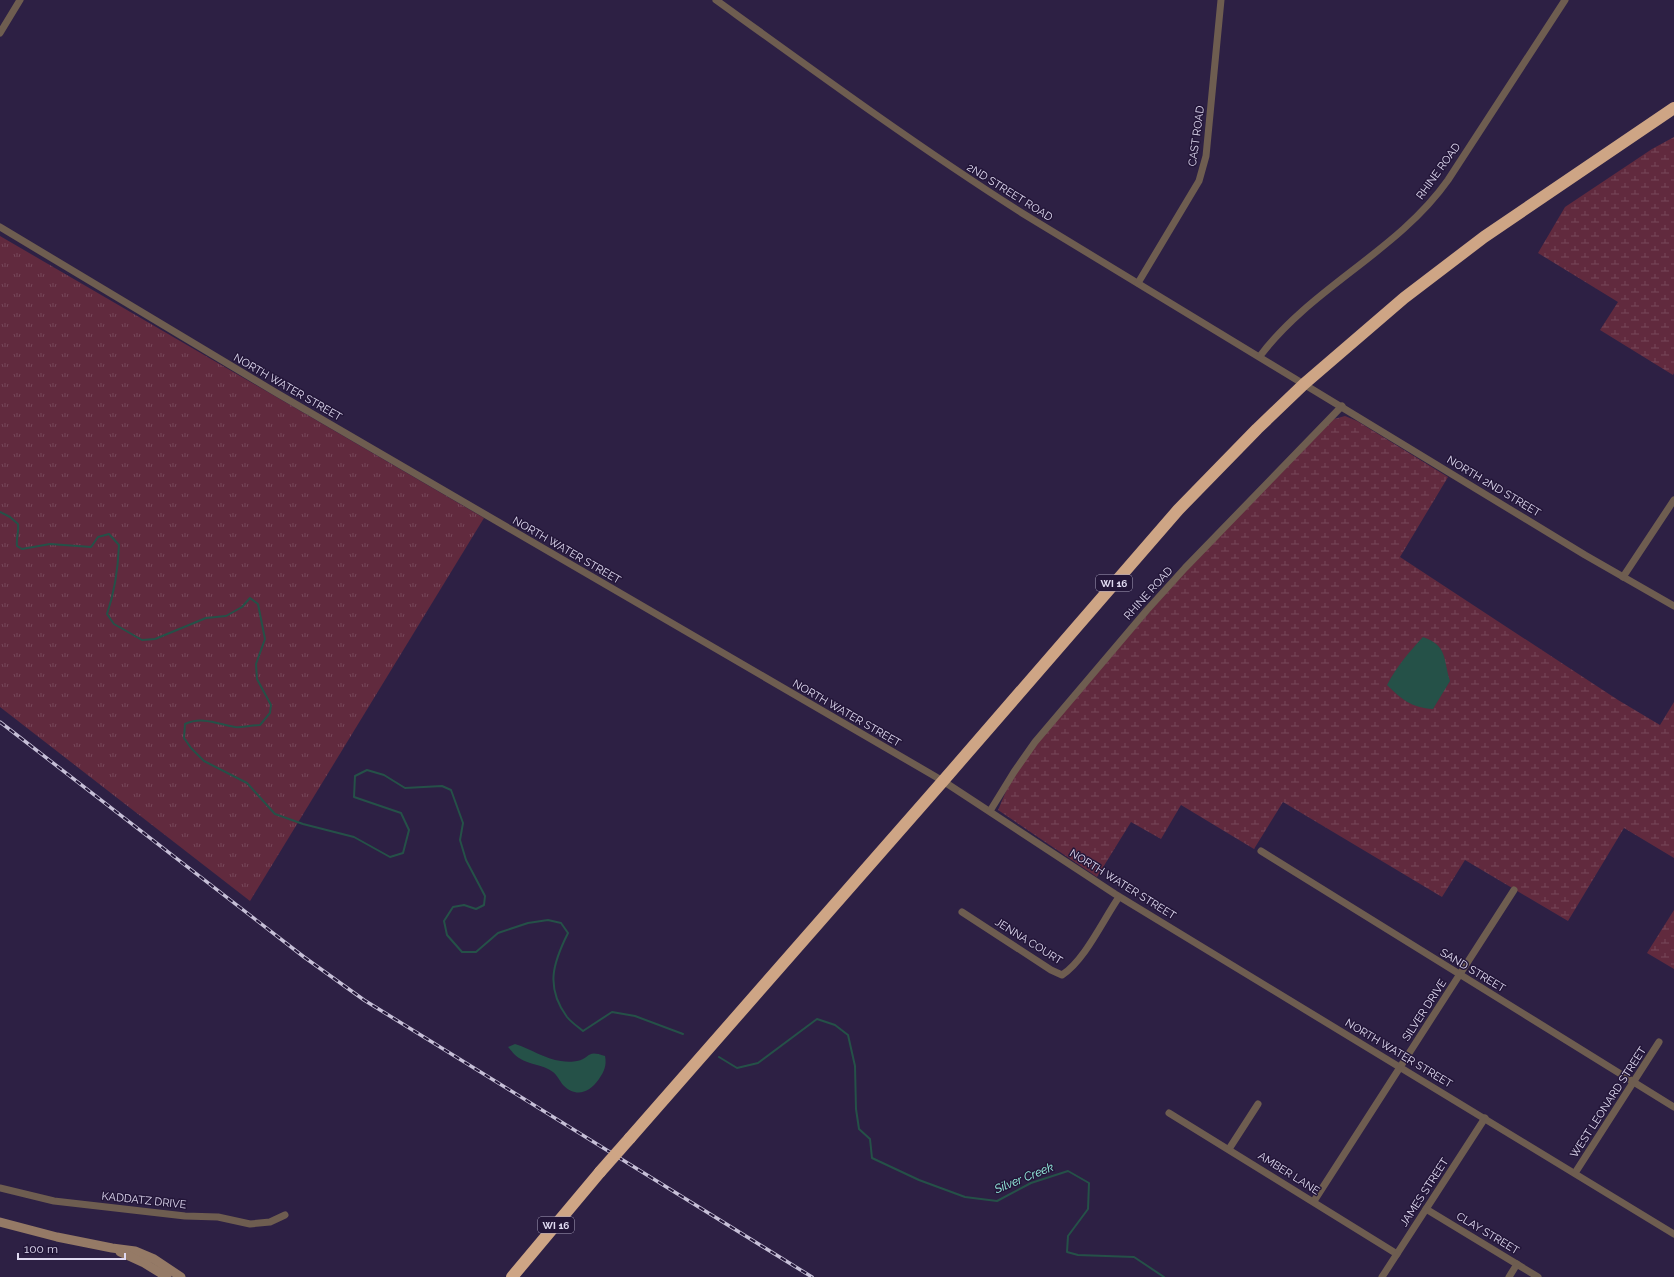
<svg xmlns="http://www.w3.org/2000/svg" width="1674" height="1277" viewBox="0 0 1674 1277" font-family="Raleway,sans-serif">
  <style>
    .grass { fill: url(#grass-tufts) }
    .wetland { fill: url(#wetland-marsh) }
    .water { fill: #255148 }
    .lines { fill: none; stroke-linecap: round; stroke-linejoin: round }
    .stream { stroke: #255148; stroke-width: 2 }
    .street { stroke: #6e5d50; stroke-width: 7 }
    .secondary { stroke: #957a66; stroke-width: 9 }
    .highway { stroke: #cea585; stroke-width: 12 }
    .rail-casing { stroke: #c6bfd7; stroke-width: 3.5 }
    .rail { stroke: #231639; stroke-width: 2; stroke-dasharray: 6; stroke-linecap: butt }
    .highway-bridge { stroke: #cea585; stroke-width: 12 }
    .labels { text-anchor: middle; stroke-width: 3; stroke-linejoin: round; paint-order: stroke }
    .shield { fill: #231639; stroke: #a79fba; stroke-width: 1 }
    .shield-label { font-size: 10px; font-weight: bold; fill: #e0daf1 }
    .street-label { font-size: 11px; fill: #e0daf1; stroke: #231639 }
    .water-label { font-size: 12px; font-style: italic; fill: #9bf9e5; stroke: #231639 }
  </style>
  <defs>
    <pattern id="grass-tufts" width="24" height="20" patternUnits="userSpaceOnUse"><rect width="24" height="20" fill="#612a3e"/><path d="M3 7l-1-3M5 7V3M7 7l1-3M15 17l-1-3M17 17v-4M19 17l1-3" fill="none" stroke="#77485a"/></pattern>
    <pattern id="wetland-marsh" width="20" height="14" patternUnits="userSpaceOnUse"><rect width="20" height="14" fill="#612a3e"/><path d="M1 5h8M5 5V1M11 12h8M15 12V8" fill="none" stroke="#77485a"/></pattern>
  </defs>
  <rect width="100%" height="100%" fill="#2d2044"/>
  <!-- grass -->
  <path class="grass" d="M0,236L484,518L250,901L0,707Z"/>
  <!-- wetland -->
  <g class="wetland">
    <path d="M1674,137V373L1673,375L1600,330L1618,302L1538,253L1565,207L1652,149Z"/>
    <path d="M1345,416L1357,421L1448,477L1400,557L1618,700L1660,725L1674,702V858L1624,828L1568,921L1465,860L1442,897L1283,802L1254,849L1181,805L1161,839L1131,822L1097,877L998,810L1010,782L1034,746L1171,587L1326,425L1334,419Z"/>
    <path d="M1674,910V969L1647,953Z"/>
  </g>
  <!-- water -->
  <g class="water">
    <path d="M1423,637C1448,646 1443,659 1450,681L1433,709C1412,708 1401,699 1387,685C1397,666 1409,652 1423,637Z"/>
    <path d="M515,1044C531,1049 545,1059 561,1061C566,1062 573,1062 577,1061C591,1058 586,1049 605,1056C607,1065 604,1072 599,1079C589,1093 576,1098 563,1085C560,1081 557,1075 553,1072C543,1064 529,1065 519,1058C515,1056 511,1050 508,1047Z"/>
  </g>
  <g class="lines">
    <!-- stream -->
    <g class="stream">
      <path d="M0,512L10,517L18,524C19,532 16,538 17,546L22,549L50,544L91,547L98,537L109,534L119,545C118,569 115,591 107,614L114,624L142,640L155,639L206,618L226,616L242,607L250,598L258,604L265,639L256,664L257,679L271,705L270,713L260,725C252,725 243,728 235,727C218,724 202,716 185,724L184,738L191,748L204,761L247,783L275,814L303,824L354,837L390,857L403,853L409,830L401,813L354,797L355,776L367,770L384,775L405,788L442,786L451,790L463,823L460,840L466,860L485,896L484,905L476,909L464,905L453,907L444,921L447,935L462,952H476L498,933L528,923L548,920L561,923L568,933C553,963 545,987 567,1017C571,1022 578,1027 583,1031L612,1012L635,1016L683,1034"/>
      <path d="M719,1057L737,1068L758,1063L817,1019L835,1025L848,1035L855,1066L856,1109L859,1129L870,1139L872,1158L919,1180L965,1197L997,1201L1031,1183L1068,1171L1089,1183L1088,1209L1068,1236L1067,1252L1078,1255L1134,1257L1164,1277"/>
    </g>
    <!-- street -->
    <g class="street">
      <path d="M716,0C817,73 917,146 1022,213L1585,555L1674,606"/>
      <path d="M0,33L20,0"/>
      <path d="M0,227L275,392L943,781L1115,894L1674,1234"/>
      <path d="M1138,283L1199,181L1206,156L1221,0"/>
      <path d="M1260,356C1312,287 1398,251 1448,180L1565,0"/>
      <path d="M1623,577L1674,500"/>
      <path d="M990,811L1014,772L1035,742L1147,610L1185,568L1342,406"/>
      <path d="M1261,851L1674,1107"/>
      <path d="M962,912L1051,970L1062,975C1085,960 1103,920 1119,897"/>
      <path d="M1169,1113L1397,1254"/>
      <path d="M1229,1149L1258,1104"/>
      <path d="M1575,1173L1659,1042"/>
      <path d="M0,1188L54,1201L185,1216L218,1217L250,1224L270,1222L285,1215"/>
      <path d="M1314,1201L1514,890"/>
      <path d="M1426,1209L1538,1277"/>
      <path d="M1382,1277L1485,1118"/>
      <path d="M1509,1277L1517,1264"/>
    </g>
    <!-- secondary -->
    <g class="secondary">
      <path d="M0,1222L57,1237L112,1248L135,1251L154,1259L181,1277"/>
      <path d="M120,1252L144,1263L167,1277"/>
    </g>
    <!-- highway -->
    <g class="highway">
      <path d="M630,1138L943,781L1178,510L1257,429L1304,384L1404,298L1484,237L1674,108"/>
      <path d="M512,1277L600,1172"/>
    </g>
    <!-- rail casing -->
    <g class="rail-casing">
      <path id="rail" d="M0,722L304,957L364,1000L812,1277"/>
    </g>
    <!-- rail -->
    <use href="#rail" class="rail"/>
    <!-- highway-bridge -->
    <path class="highway-bridge" d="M600,1172L630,1138"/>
  </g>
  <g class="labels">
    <!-- shield labels -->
    <g class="shield">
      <rect x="1096" y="575" width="36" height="16" rx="3"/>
      <rect x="538" y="1217" width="36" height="16" rx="3"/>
    </g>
    <g class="shield-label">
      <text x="1114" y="587">WI 16</text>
      <text x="556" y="1229">WI 16</text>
    </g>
    <!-- street labels -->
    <g class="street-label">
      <text transform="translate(1196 136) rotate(-82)" y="4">CAST ROAD</text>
      <text transform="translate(1438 171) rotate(-54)" y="4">RHINE ROAD</text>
      <text transform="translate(1010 192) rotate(32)" y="4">2ND STREET ROAD</text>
      <text transform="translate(288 387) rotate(30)" y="4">NORTH WATER STREET</text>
      <text transform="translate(1494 486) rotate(31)" y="4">NORTH 2ND STREET</text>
      <text transform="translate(567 550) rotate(30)" y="4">NORTH WATER STREET</text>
      <text transform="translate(1148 593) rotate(-48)" y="4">RHINE ROAD</text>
      <text transform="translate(847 713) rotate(30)" y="4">NORTH WATER STREET</text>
      <text transform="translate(1123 884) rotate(32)" y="4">NORTH WATER STREET</text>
      <text transform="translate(1029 941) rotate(32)" y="4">JENNA COURT</text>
      <text transform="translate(1473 970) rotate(31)" y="4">SAND STREET</text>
      <text transform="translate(1424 1010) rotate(-57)" y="4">SILVER DRIVE</text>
      <text transform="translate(1399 1053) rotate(31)" y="4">NORTH WATER STREET</text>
      <text transform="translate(1608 1102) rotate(-57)" y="4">WEST LEONARD STREET</text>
      <text transform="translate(1289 1173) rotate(32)" y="4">AMBER LANE</text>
      <text transform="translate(1424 1192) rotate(-57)" y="4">JAMES STREET</text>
      <text transform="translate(144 1200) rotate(6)" y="4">KADDATZ DRIVE</text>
      <text transform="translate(1488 1233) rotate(31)" y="4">CLAY STREET</text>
    </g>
    <!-- water labels -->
    <g class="water-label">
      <text transform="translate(1024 1178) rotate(-22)" y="4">Silver Creek</text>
    </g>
  </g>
  <!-- scale -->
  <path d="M18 1253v6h107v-6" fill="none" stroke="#e0daf1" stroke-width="2"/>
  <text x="24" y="1253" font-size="12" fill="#e0daf1" stroke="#231639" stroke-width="3" paint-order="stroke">100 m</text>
</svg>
